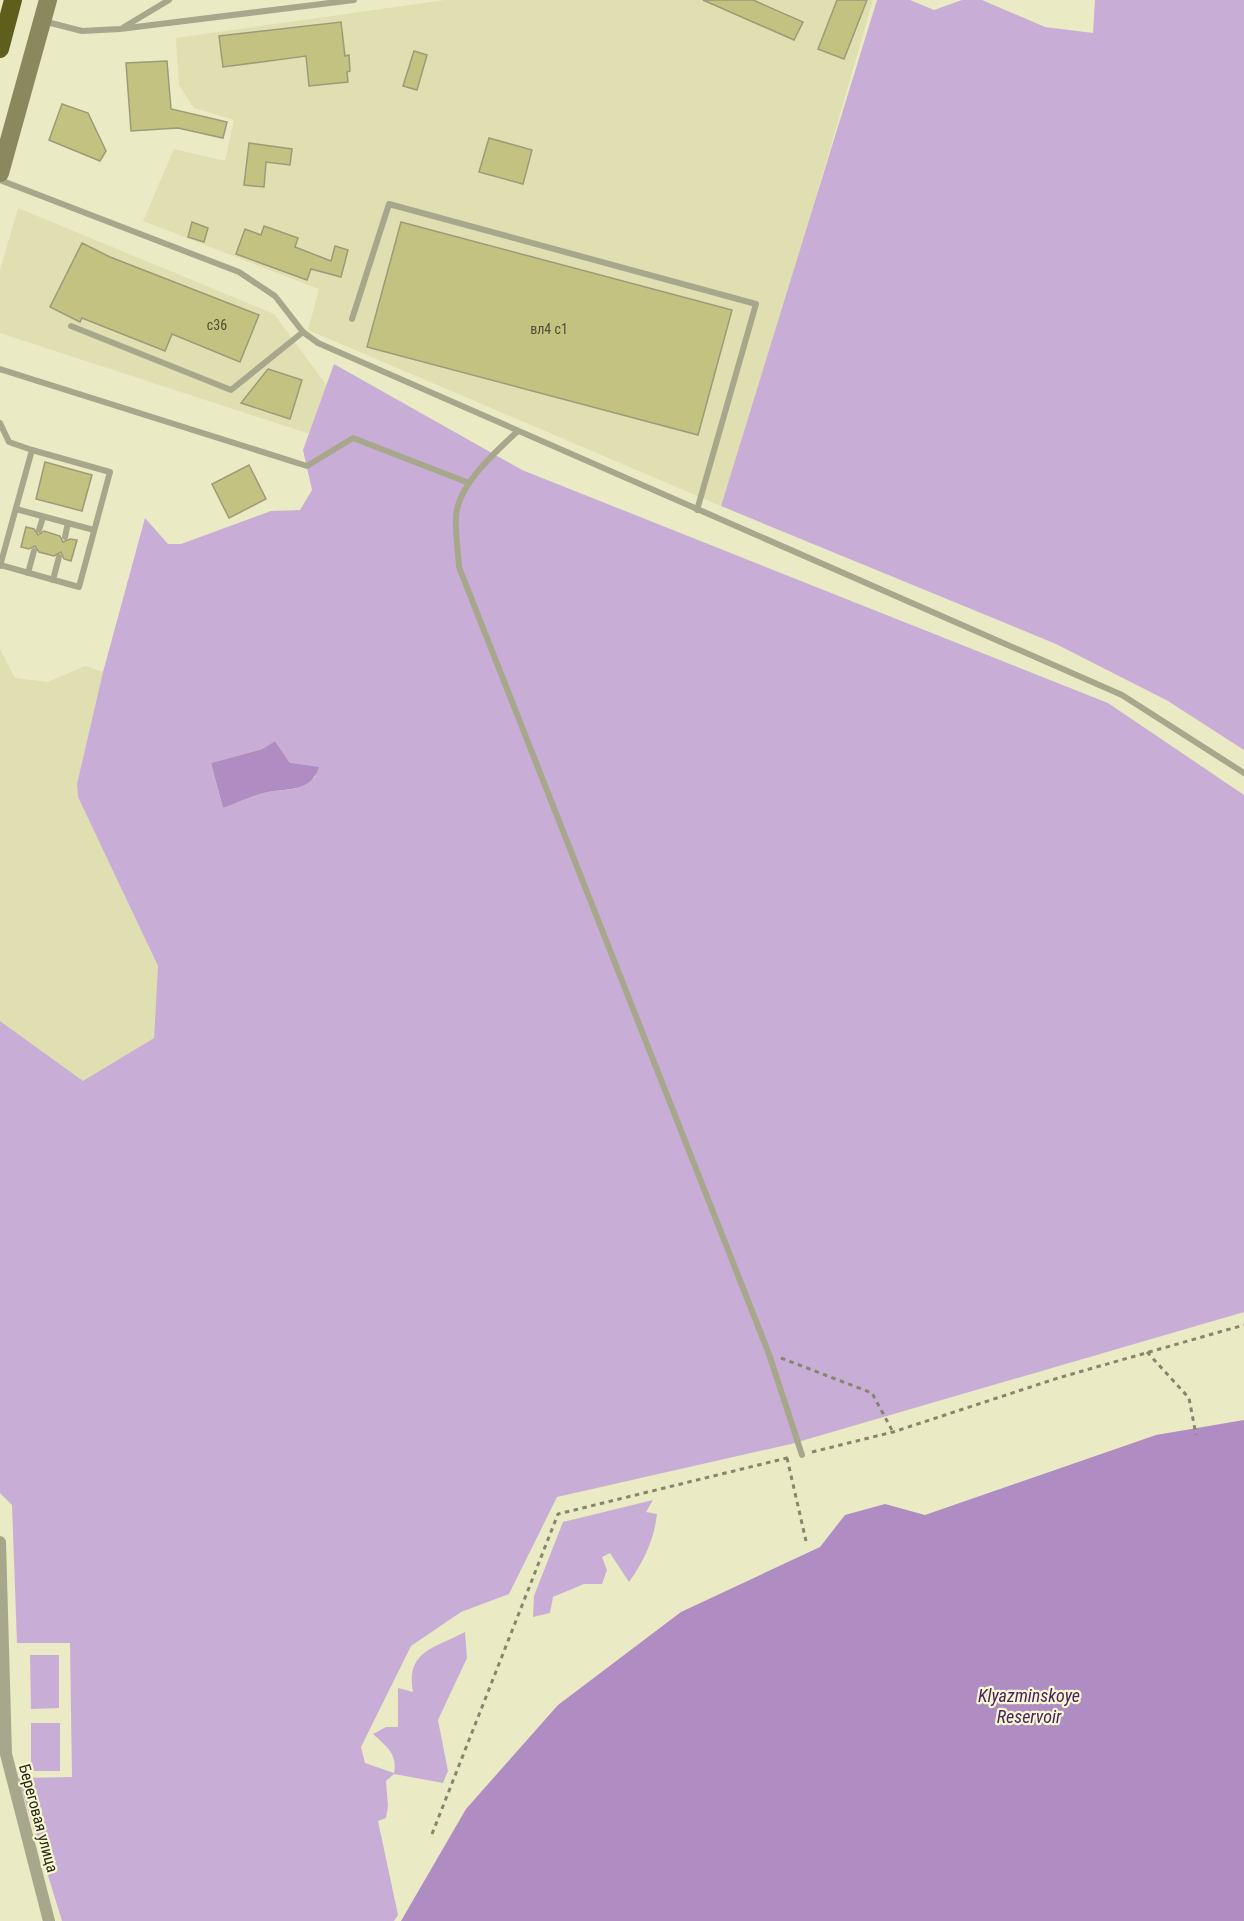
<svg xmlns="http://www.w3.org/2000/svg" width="1244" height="1921" viewBox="0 0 1244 1921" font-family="'Roboto Condensed',sans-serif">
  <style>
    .built { fill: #dfdfb2 }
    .green { fill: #c8aed6; fill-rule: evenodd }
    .water { fill: #af8cc1 }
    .building { fill: #c4c281; stroke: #9c9b78; stroke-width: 1.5 }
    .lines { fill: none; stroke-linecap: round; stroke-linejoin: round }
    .path { stroke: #86866c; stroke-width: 3; stroke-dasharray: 4.5 4.5; stroke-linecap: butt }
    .lane { stroke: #a7a78c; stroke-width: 6 }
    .street { stroke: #a7a78c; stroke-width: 12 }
    .secondary { stroke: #89885f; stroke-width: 18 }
    .highway { stroke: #605e1d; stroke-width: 18 }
    .labels { text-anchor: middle; stroke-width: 4.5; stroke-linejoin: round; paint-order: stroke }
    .number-label { font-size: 14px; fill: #504f34 }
    .street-label { font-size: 16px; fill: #29291b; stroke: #f7f7d1 }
    .water-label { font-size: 18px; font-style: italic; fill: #4d2161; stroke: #f7f7d1 }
  </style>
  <rect width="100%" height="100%" fill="#eaeac4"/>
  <!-- built -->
  <g class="built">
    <path d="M445,0H873L803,242L721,506L308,330L319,289L143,221L174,149L225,161L234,120L194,108L179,85L176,38Z"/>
    <path d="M18,208L274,314L327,386L310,434L0,333V270Z"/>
    <path d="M0,649L15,678L48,682L85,666L103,672L77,784L78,797L158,966L154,1038L83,1082L0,1021Z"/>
  </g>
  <!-- green -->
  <g class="green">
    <path d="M877,0H910L934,10L962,0H982L1045,27L1093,33L1095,0H1244V750L1168,701L1056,644L721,506Z"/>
    <path d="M334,364L522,470L1108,703L1244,795V1312L791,1444L557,1497L509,1594L461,1612L411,1646L361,1747L365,1763L394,1773C398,1754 386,1746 373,1734L386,1727H398V1688L413,1692C405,1651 435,1648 465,1632L467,1658L438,1720L448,1771L443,1783L394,1774L386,1781L388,1806L386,1818L378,1821L398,1915L394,1921H62L18,1778L72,1777L70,1643H17L12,1505L0,1493V1021L83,1081L154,1038L158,966L78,797L77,784L103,672L145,518L168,544H181L271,511L300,510L312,490L303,450ZM275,741L290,763L316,776C298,793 290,788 268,792C253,795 238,803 223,808L211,763L262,749Z"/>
    <path d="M653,1500L646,1512L657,1514C654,1540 644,1561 629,1582L610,1553L602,1557L607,1570L602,1584H584L553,1597L550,1613L533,1617L534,1596L563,1522Z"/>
    <path d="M30,1655H59V1708L31,1709Z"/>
    <rect x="31" y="1723" width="29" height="48"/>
  </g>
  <!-- water -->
  <g class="water">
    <path d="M275,741L290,763L319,767C311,792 290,788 268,792C253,795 238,803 223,808L211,763L262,749Z"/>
    <path d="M1244,1420V1921H401L466,1809L558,1705L681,1612L820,1547L845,1515L885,1504L925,1515L1156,1435Z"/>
  </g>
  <!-- building -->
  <g class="building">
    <path d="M703,0H753L803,22L794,40Z"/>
    <path d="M837,0H867L844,59L818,49Z"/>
    <path d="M341,22L345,56L349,55L350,71L347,72L348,82L309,86L306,56L223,67L219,36Z"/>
    <path d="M414,51L427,55L417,90L403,86Z"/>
    <path d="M167,61L171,109L227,122L223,138L178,128L131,131L126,63Z"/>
    <path d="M62,104L88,113L106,151L100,161L49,140Z"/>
    <path d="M489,138L532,150L523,184L479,172Z"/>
    <path d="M249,143L292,149L290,165L266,162L264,187L244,185Z"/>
    <path d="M192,222L208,228L204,242L188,237Z"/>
    <path d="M401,222L732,310L698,435L367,347Z"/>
    <path d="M264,226L298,238L295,247L331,261L335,246L348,250L341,277L311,269L307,280L236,254L245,229L261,235Z"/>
    <path d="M82,243L110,257L259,315L240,362L172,334L165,351L82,318L80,322L50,307Z"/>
    <path d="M268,369L302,380L290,419L241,403Z"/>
    <path d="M45,462L92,475L82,511L36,499Z"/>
    <path d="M249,465L266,499L229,518L212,484Z"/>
    <path d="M26,527L34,529L38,535L44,531L60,536L63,542L70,539L77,540L71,561L64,559L61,552L54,556L39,552L35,546L29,549L21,547Z"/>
  </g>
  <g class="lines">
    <!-- path -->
    <g class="path">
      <path d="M1147,1352L1189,1398L1196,1435"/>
      <path d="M781,1358L872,1393L893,1432"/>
      <path d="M812,1452L893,1432L1058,1378L1244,1325"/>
      <path d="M787,1458L806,1541"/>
      <path d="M432,1834L558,1514L791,1457"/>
    </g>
    <!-- lane -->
    <g class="lane">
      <path d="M43,21L82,31L120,29L354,0"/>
      <path d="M124,27L169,0"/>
      <path d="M0,180L239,272L275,296L303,332L318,343L1122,695L1244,773"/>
      <path d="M352,319L389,204L756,304L697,510"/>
      <path d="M71,326L231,390L303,332"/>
      <path d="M0,369L307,466L353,438L469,483"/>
      <path d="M0,423L9,442L32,450L0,566"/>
      <path d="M518,431C497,450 458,485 456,516C455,532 458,550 459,567L769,1354L802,1455"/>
      <path d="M16,509L94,530"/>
      <path d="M39,530L43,517"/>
      <path d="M65,537L68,523"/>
      <path d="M0,565L79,587L110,472L32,450"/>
      <path d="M28,573L34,551"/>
      <path d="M53,580L59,557"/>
    </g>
    <!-- street -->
    <path class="street" d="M0,1542L6,1754L49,1921"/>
    <!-- secondary -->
    <path class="secondary" d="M0,173L48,0"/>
    <!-- highway -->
    <path class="highway" d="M0,49L13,0"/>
  </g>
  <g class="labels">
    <!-- number labels -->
    <g class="number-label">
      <text x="217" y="330">с36</text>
      <text x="549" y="334">вл4 с1</text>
    </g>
    <!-- street labels -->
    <g class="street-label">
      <text transform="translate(39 1818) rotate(75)" y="6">Береговая улица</text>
    </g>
    <!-- water labels -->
    <g class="water-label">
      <text x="1029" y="1702">Klyazminskoye<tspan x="1029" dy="21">Reservoir</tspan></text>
    </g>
  </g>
</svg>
